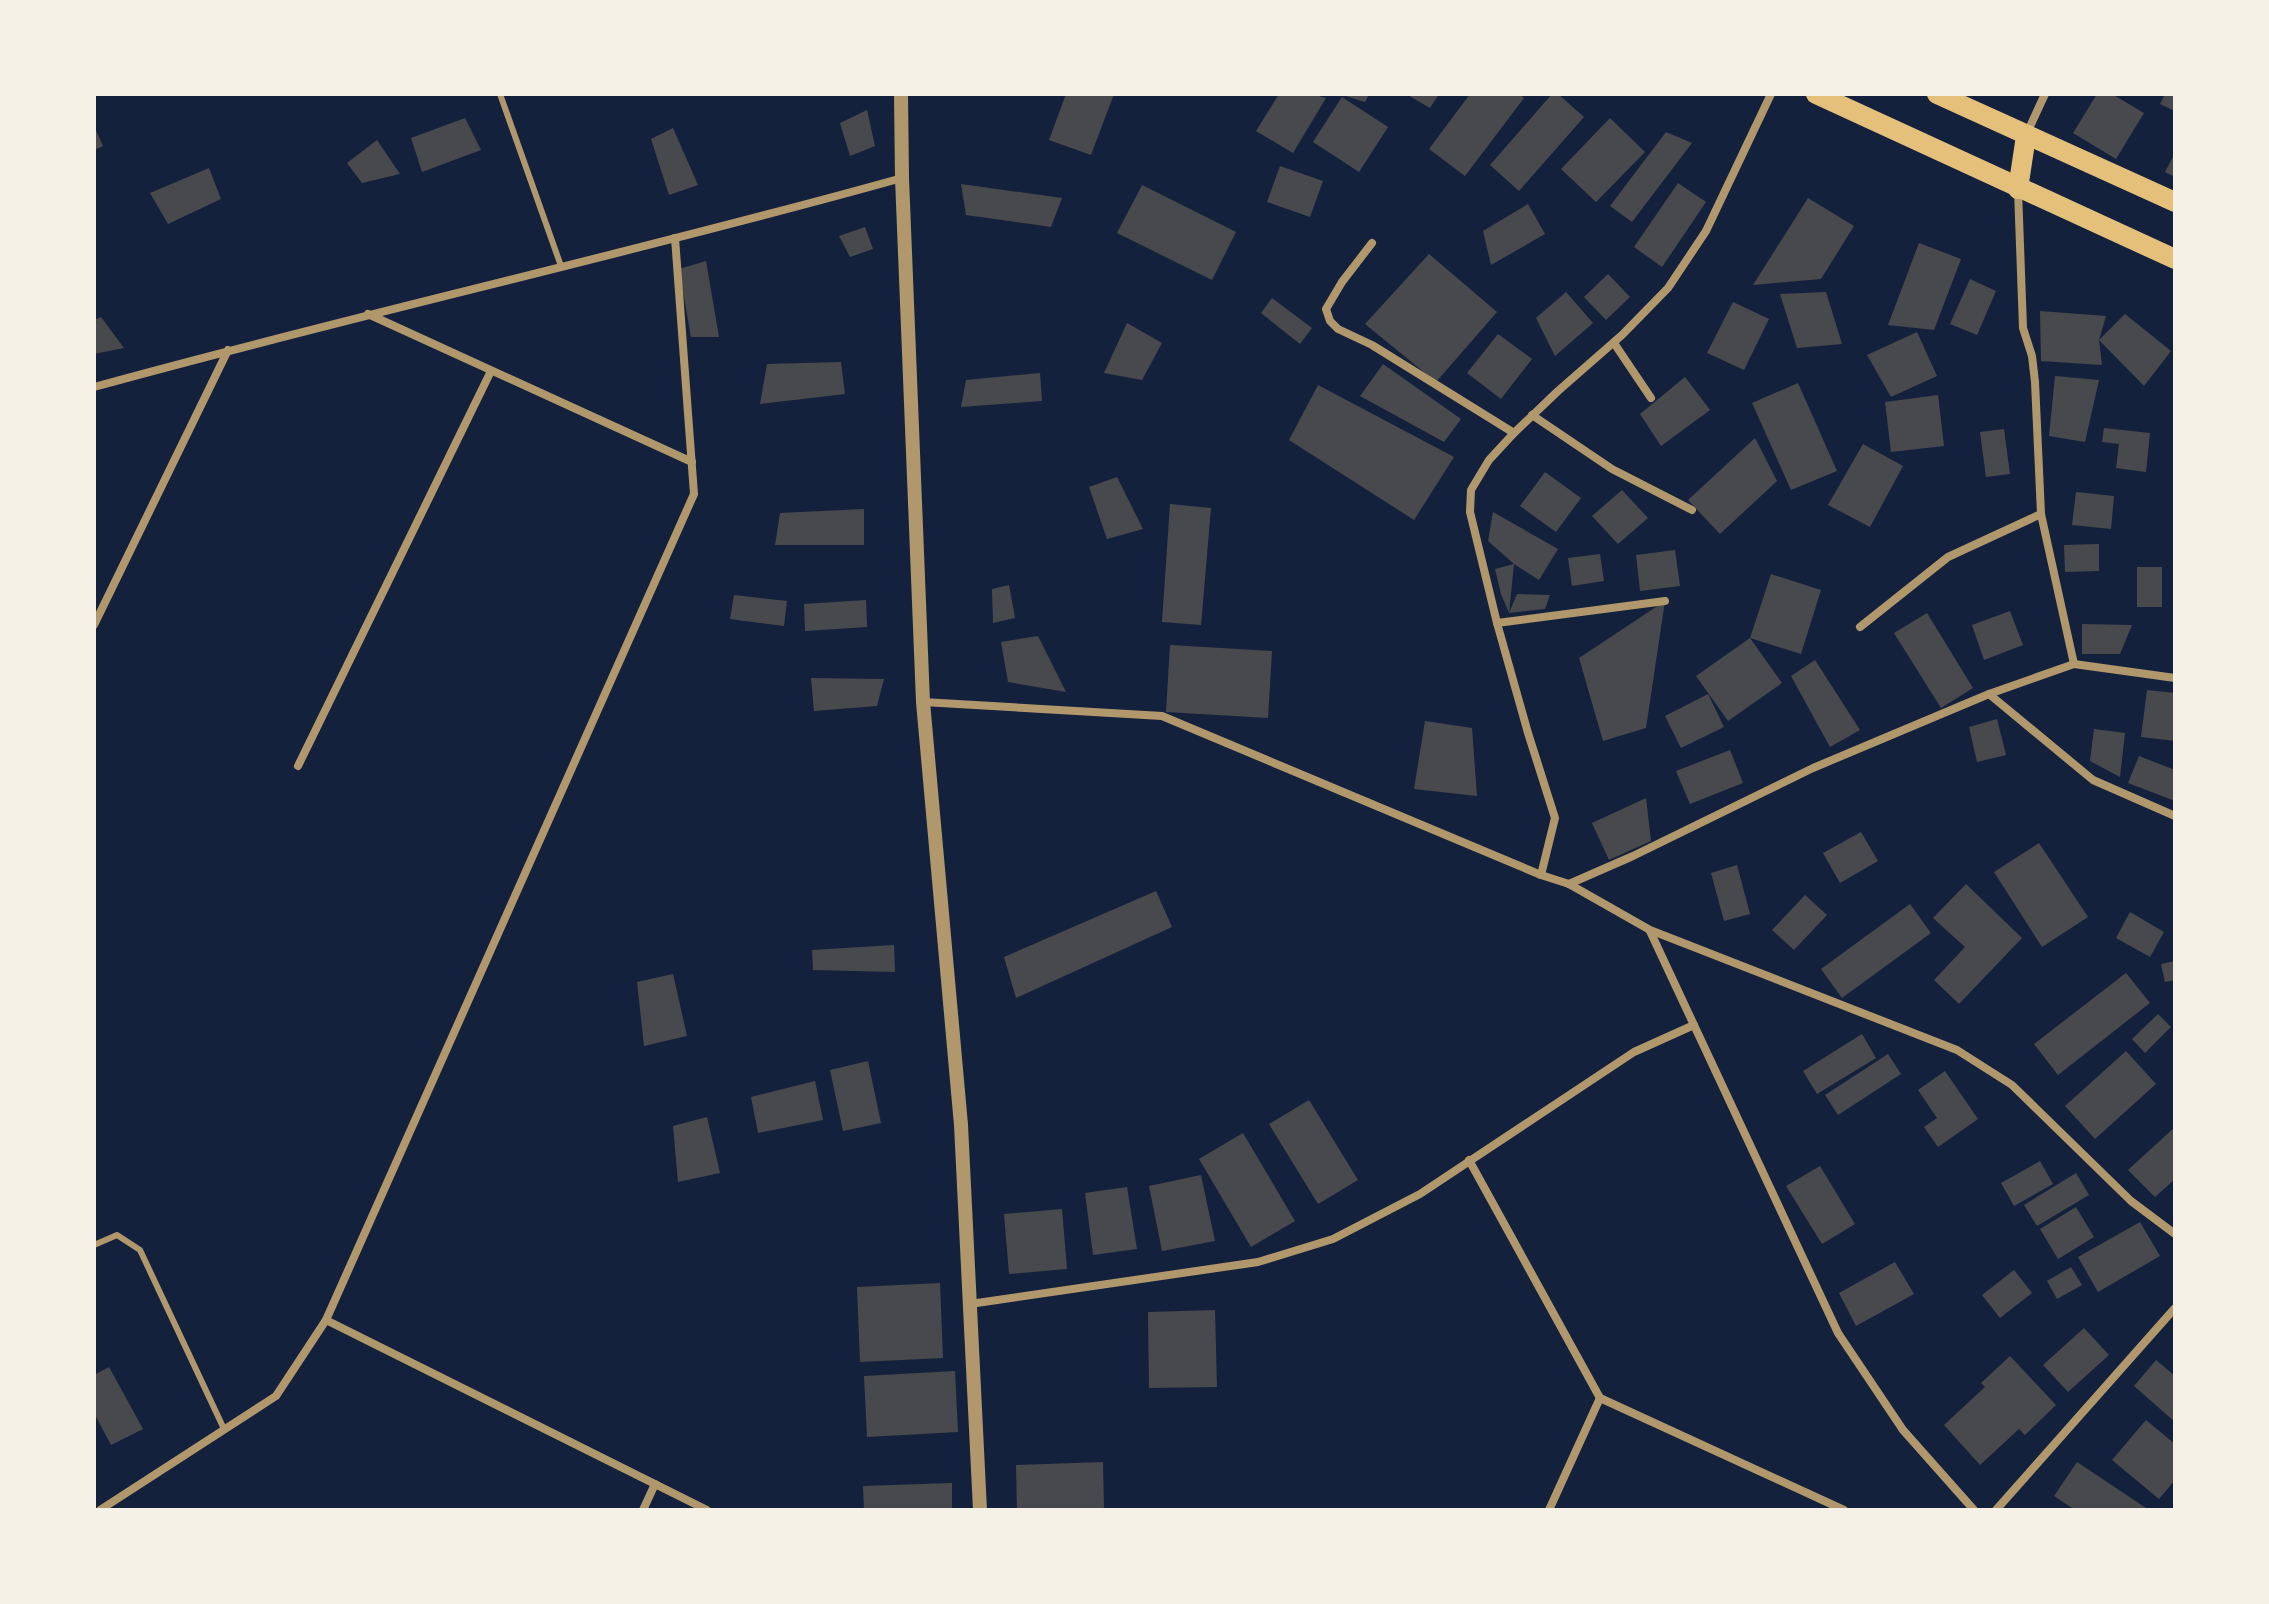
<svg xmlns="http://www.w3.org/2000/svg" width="2269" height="1604" viewBox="0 0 2269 1604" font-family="'Nunito Sans',sans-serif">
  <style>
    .building { fill: #48494c }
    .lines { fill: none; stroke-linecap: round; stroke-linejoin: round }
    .service { stroke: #b1986c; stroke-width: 6 }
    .minor { stroke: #b1986c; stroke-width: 8 }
    .tertiary { stroke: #b1986c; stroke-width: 14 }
    .primary { stroke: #e5c07b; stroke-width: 20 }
  </style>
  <rect width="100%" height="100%" fill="#14213d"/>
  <!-- building -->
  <g class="building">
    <path d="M1066,94H1114L1091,155L1049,140Z"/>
    <path d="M1279,94H1312L1326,98L1293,153L1256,131Z"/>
    <path d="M1339,94H1369L1365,102Z"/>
    <path d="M1406,94H1439L1430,108Z"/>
    <path d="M1470,94H1519L1524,98L1465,176L1429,149Z"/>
    <path d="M1552,94H1558L1584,117L1519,191L1490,165Z"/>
    <path d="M2097,94H2112L2144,113L2116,159L2073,133Z"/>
    <path d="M2165,94H2175V111L2160,104Z"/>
    <path d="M1342,97L1388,127L1359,172L1313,142Z"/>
    <path d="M867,110L875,146L850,156L840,123Z"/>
    <path d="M465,118L481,150L422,172L411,138Z"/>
    <path d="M1610,118L1645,152L1596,202L1561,169Z"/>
    <path d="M94,126L103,146L94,150Z"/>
    <path d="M673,128L698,185L669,195L651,139Z"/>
    <path d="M1666,132L1692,143L1632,222L1610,206Z"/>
    <path d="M377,140L400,174L362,183L347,163Z"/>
    <path d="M2175,153V177L2165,172Z"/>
    <path d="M1280,166L1323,181L1310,217L1267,202Z"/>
    <path d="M209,168L221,199L168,224L150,193Z"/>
    <path d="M1678,183L1706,202L1662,267L1634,247Z"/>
    <path d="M961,184L1062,198L1051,227L966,215Z"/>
    <path d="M1142,185L1236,232L1212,280L1117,233Z"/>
    <path d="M1808,198L1854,226L1821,279L1753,285Z"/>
    <path d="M1528,204L1545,234L1491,265L1483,231Z"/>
    <path d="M865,227L873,249L850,257L839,236Z"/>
    <path d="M1919,243L1961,259L1934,330L1888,325Z"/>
    <path d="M1429,254L1497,312L1436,382L1365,324Z"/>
    <path d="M706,261L719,337H691L679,269Z"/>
    <path d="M1608,274L1630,297L1606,320L1584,297Z"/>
    <path d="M1970,279L1996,291L1977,335L1950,324Z"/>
    <path d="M1566,292L1593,323L1555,356L1536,318Z"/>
    <path d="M1826,292L1842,344L1797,348L1780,294Z"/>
    <path d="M1272,298L1312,328L1300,344L1261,313Z"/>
    <path d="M1733,302L1769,319L1744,370L1707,353Z"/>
    <path d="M2040,311L2106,316L2099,340L2125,314L2171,351L2144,386L2099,340L2102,365L2041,361Z"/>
    <path d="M101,317L124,348L94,354V320Z"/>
    <path d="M1127,323L1162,343L1142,380L1104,373Z"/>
    <path d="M1917,332L1937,376L1891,397L1867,355Z"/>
    <path d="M1498,334L1532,359L1501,399L1467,373Z"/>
    <path d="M841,362L845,394L760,404L767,364Z"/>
    <path d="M1383,364L1461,419L1444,442L1360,396Z"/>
    <path d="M1040,373L1042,401L961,407L966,380Z"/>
    <path d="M2055,376L2099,380L2085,442L2049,436Z"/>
    <path d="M1685,377L1710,410L1661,446L1640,414Z"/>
    <path d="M1798,383L1837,471L1791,490L1752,403Z"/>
    <path d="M1318,385L1454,457L1414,520L1289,440Z"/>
    <path d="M1938,395L1944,446L1891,452L1885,402Z"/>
    <path d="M2104,428L2150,433L2146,472L2116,468L2119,444L2102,442Z"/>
    <path d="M2004,429L2010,474L1986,477L1980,432Z"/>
    <path d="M1755,438L1777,481L1720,534L1688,500Z"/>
    <path d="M1863,444L1903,466L1870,527L1828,505Z"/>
    <path d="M1545,472L1581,498L1556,532L1520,506Z"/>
    <path d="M1117,477L1143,529L1107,539L1089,487Z"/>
    <path d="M1622,490L1648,518L1618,544L1592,516Z"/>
    <path d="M2076,492L2114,496L2111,529L2072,525Z"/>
    <path d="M1170,504L1211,508L1201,625L1162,622Z"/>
    <path d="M864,509V545H775L780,513Z"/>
    <path d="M1493,512L1558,549L1539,580L1514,564L1488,541Z"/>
    <path d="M2099,544V571L2065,572L2064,545Z"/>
    <path d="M1675,550L1680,586L1640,591L1636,555Z"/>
    <path d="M1600,554L1604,581L1572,586L1568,558Z"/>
    <path d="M1514,564L1509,613L1501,594L1495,569Z"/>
    <rect x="2137" y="567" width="25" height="40"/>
    <path d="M1771,574L1821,590L1801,654L1750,638Z"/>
    <path d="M1009,585L1015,618L993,623L992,589Z"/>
    <path d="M1517,594L1550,595L1545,609L1509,613Z"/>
    <path d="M734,595L787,601L784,626L730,619Z"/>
    <path d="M866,600L867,627L805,631L804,604Z"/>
    <path d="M1665,601L1646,728L1603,741L1579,658Z"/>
    <path d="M2010,611L2023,645L1984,660L1972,625Z"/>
    <path d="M1927,613L1973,688L1941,708L1894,633Z"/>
    <path d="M2082,624L2132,625L2120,654H2082Z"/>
    <path d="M1038,636L1066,692L1008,682L1001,642Z"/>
    <path d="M1750,638L1782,683L1728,721L1696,676Z"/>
    <path d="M1170,645L1272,651L1268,718L1166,712Z"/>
    <path d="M1815,660L1860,730L1830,747L1791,676Z"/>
    <path d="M811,678L884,679L877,706L814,711Z"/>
    <path d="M2147,690L2175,693V741L2141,737Z"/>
    <path d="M1708,694L1724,727L1681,748L1665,716Z"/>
    <path d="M1997,719L2006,755L1977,762L1969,727Z"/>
    <path d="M1425,721L1472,728L1477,796L1414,789Z"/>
    <path d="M2094,729L2125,733L2120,777L2090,761Z"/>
    <path d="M1730,750L1743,783L1690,804L1676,771Z"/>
    <path d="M2139,756L2175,770V801L2128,783Z"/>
    <path d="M1646,798L1651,841L1609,860L1592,823Z"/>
    <path d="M1861,832L1878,861L1840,883L1823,853Z"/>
    <path d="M2039,843L2088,917L2042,947L1994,872Z"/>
    <path d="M1737,865L1750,914L1724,921L1711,873Z"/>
    <path d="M1966,884L2022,938L1959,1004L1934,980L1965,947L1933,918Z"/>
    <path d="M1156,891L1172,927L1016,998L1004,957Z"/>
    <path d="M1805,895L1827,915L1794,950L1772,930Z"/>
    <path d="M1910,904L1931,933L1842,998L1821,969Z"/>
    <path d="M2130,912L2164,932L2150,957L2116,938Z"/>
    <path d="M894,945L895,972L813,970L812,950Z"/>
    <path d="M2175,961V980L2165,982L2161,964Z"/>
    <path d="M2126,973L2150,1003L2058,1075L2034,1044Z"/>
    <path d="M673,974L687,1036L644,1046L637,982Z"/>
    <path d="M2158,1014L2171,1027L2145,1053L2132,1039Z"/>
    <path d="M1862,1034L1876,1058L1817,1094L1803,1071Z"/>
    <path d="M2126,1051L2156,1084L2095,1139L2065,1106Z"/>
    <path d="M1888,1054L1901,1074L1838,1115L1825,1095Z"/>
    <path d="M868,1061L881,1123L843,1131L830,1070Z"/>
    <path d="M1945,1071L1978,1119L1938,1147L1924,1127L1937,1118L1918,1090Z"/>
    <path d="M815,1081L823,1120L758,1133L751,1097Z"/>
    <path d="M1309,1100L1358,1180L1318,1204L1269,1124Z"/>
    <path d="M707,1117L720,1173L678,1182L673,1126Z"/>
    <path d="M2175,1127V1179L2155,1197L2128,1170Z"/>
    <path d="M1243,1133L1295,1221L1251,1247L1199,1159Z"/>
    <path d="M2040,1161L2053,1184L2014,1206L2001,1183Z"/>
    <path d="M1820,1166L1855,1224L1822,1244L1786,1186Z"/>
    <path d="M2076,1173L2089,1195L2037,1226L2024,1205Z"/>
    <path d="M1201,1175L1215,1241L1162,1251L1149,1186Z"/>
    <path d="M1127,1187L1137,1249L1093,1255L1085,1193Z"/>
    <path d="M2076,1207L2094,1237L2058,1259L2040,1229Z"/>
    <path d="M1062,1209L1067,1269L1009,1274L1004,1214Z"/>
    <path d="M2140,1222L2160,1256L2098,1292L2078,1257Z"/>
    <path d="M1895,1262L1914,1294L1856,1326L1839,1293Z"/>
    <path d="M2071,1267L2082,1285L2057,1299L2047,1281Z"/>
    <path d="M2014,1270L2032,1293L2000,1318L1982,1295Z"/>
    <path d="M940,1283L943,1358L860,1362L857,1287Z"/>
    <path d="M1215,1310L1217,1387L1149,1388L1148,1312Z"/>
    <path d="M2084,1328L2109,1355L2068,1392L2043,1365Z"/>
    <path d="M2010,1356L2056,1405L2025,1435L2019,1429L1980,1465L1944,1425L1985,1387L1981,1383Z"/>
    <path d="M2156,1360L2175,1376V1422L2134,1386Z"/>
    <path d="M109,1367L143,1429L111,1445L94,1413V1375Z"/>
    <path d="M955,1371L958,1432L867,1437L864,1376Z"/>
    <path d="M2146,1420L2175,1444V1480L2159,1499L2112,1460Z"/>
    <path d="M1103,1462L1104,1510H1017L1016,1465Z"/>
    <path d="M2077,1462L2149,1510H2075L2054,1496Z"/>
    <path d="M952,1483V1510H864L863,1486Z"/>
  </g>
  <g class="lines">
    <!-- service -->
    <g class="service">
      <path d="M500,94L561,266"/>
      <path d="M94,1245L117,1235L140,1250L224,1429"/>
    </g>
    <!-- minor -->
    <g class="minor">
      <path d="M2027,133L2045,94"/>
      <path d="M2018,190L2023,328L2032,356L2035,382L2041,514L2074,664"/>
      <path d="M1372,243L1342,282L1326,309L1330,321L1338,329L1372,345L1514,433"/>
      <path d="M368,314L692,462"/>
      <path d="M1614,343L1651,398"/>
      <path d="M94,387C362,313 634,253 902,178"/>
      <path d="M1532,415L1612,469L1692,510"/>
      <path d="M1497,623L1665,601"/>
      <path d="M94,625L228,350"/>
      <path d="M1860,627L1948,557L2041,514"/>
      <path d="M1989,694L2093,780L2175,816"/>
      <path d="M923,702L1162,716L1541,875L1569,884L1650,930L1957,1050L2012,1085L2131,1201L2175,1234"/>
      <path d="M298,766L491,371"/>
      <path d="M1541,875L1555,818L1528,733L1497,623L1470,512L1471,490L1489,460L1514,433L1558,391L1622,335L1668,288L1706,231L1771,94"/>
      <path d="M1569,884L1633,856L1813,768L1989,694L2074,664L2175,678"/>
      <path d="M1650,931L1838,1333L1903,1430L1974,1510"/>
      <path d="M1469,1160L1600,1398"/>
      <path d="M970,1304L1258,1262L1333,1239L1420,1194L1634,1052L1694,1025"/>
      <path d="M326,1320L707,1510"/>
      <path d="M100,1510L276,1396L326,1320L694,494L675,238"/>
      <path d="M643,1510L655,1484"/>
      <path d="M1549,1510L1600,1398L1844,1510"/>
      <path d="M1996,1510L2175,1308"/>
    </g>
    <!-- tertiary -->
    <path class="tertiary" d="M901,94L902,178L923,702L961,1125L980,1510"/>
    <!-- primary -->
    <g class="primary">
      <path d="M1816,94L2175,259"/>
      <path d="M1937,94L2175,202"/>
      <path d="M2018,189L2026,136"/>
    </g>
  </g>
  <!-- border -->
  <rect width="2269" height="1604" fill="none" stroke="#f6f1e7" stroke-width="192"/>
</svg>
